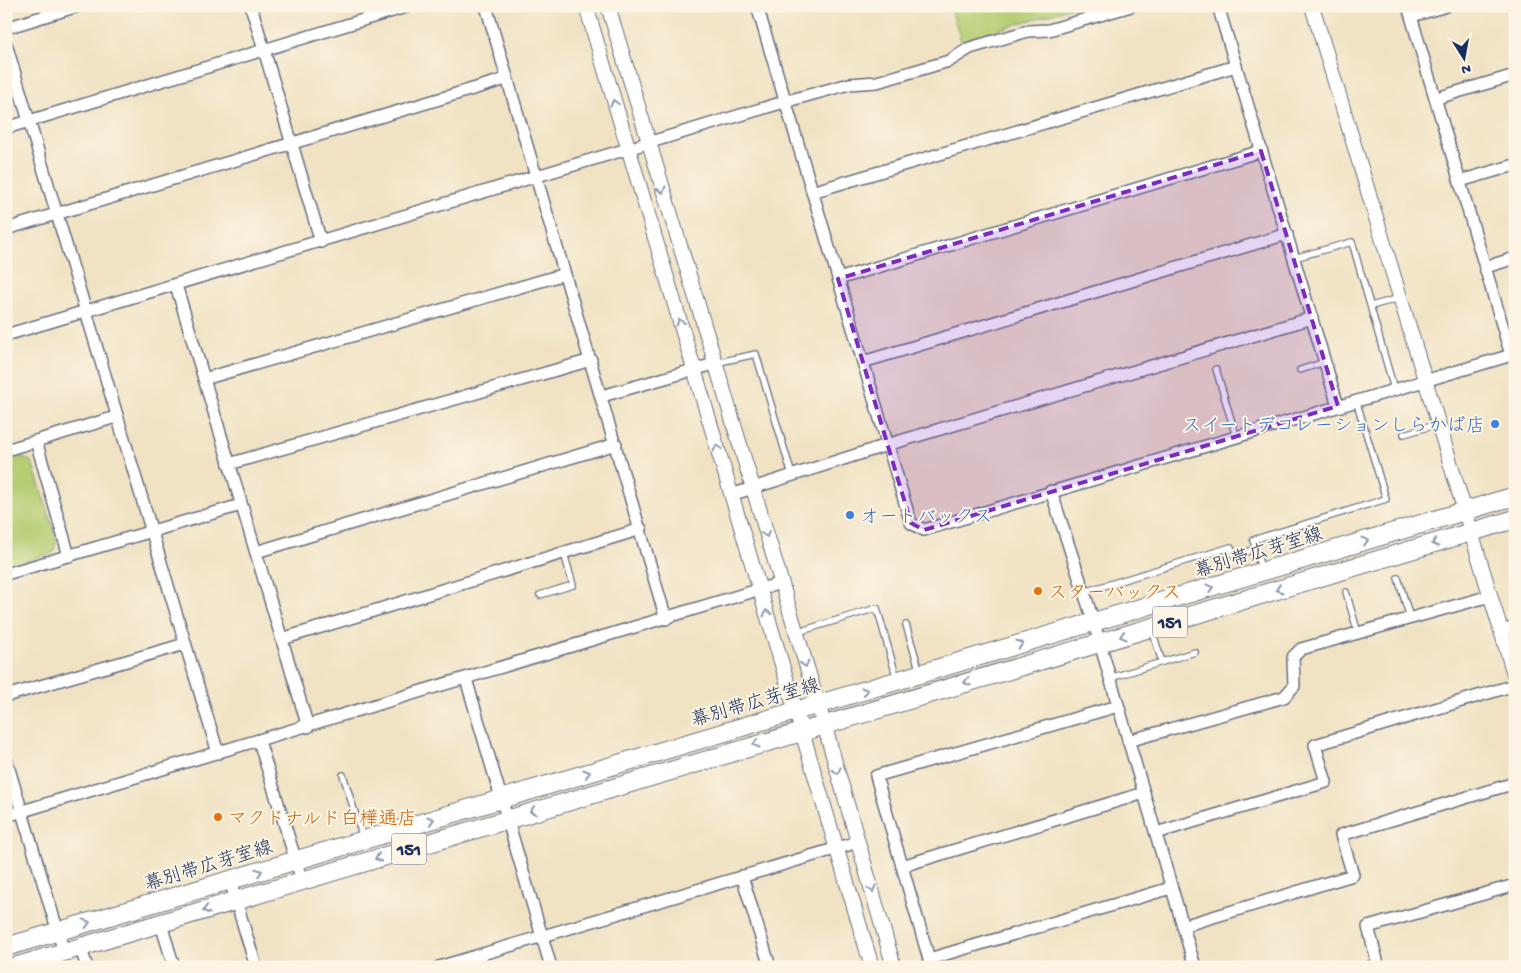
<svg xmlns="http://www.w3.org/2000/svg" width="1521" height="973" viewBox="0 0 1521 973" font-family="'Gochi Hand','Klee One',sans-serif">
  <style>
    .green { fill: #b6ce73; stroke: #687e68 }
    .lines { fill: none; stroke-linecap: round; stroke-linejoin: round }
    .service-casing { stroke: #666e81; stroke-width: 8 }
    .minor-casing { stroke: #666e81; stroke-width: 14 }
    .tertiary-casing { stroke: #666e81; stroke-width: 16 }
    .primary-casing { stroke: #666e81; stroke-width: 20 }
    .service { stroke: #fff; stroke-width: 5.5 }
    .minor { stroke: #fff; stroke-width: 11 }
    .tertiary { stroke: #fff; stroke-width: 14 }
    .primary { stroke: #fff; stroke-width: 18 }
    .oneway { stroke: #8d97ae }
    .marked { fill: #7b2cbf; fill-opacity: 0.2; stroke: #7b2cbf; stroke-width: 4; stroke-dasharray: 10 6; stroke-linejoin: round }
    .shop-dot { fill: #3f7fe0; stroke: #fcf5e5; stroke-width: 2 }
    .food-dot { fill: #e8710a; stroke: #fcf5e5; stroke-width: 2 }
    .labels { text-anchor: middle; stroke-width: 4; stroke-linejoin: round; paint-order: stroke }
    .shield { fill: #fcf5e5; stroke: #5e6a86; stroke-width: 1 }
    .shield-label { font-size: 18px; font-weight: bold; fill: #1b2f5e }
    .shop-label { font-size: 19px; fill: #366cbe; stroke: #fcf5e5; text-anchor: end }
    .street-label { font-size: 19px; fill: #1b2f5e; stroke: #fcf5e5 }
    .food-label { font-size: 19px; fill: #c56008; stroke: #fcf5e5; text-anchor: start }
  </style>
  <rect width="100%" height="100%" fill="#fcf5e5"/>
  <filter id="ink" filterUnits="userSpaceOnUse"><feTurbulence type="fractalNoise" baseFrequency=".02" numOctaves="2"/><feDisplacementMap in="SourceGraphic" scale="10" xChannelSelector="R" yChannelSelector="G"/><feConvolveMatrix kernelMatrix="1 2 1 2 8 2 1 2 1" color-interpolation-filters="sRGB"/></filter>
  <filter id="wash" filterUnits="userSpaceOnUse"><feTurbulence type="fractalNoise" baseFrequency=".0096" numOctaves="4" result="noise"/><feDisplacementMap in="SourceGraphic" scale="20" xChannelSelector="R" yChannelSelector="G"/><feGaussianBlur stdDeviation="1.12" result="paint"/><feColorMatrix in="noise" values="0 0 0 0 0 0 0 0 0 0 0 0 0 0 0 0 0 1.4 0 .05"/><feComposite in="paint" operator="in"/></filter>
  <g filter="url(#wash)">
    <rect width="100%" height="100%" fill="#f0e2c3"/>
    <!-- green -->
    <g class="green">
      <path d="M950,6H1077L961,41Z"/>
      <path d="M19,456L32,462L57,540L53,553L6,567V460Z"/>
    </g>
  </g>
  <g filter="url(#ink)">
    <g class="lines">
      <!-- service casing -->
      <g class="service-casing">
        <g id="service">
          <path d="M1294,258L1352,242L1394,389"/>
          <path d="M1371,306L1400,298"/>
          <path d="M715,363L756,354L792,475"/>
          <path d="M1216,369L1236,436"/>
          <path d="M1300,370L1325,362"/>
          <path d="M1404,434L1438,424"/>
          <path d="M1261,569L1253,540L1386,499L1356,400"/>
          <path d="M1398,578L1410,618"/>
          <path d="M1084,592L1231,547L1234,556L1255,549"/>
          <path d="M1346,592L1358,633"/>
          <path d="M540,595L573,585L564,553"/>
          <path d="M906,625L920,672"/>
          <path d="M798,632L877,608L897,679"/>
          <path d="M1162,662L1195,652"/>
          <path d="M1110,678L1162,662L1152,630"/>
          <path d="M343,775L363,838"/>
          <path d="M480,955L483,967"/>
        </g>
      </g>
      <!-- minor casing -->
      <g class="minor-casing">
        <g id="minor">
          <path d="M251,6L321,242"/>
          <path d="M486,6L666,619"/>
          <path d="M757,6L911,523L924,530L1515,354"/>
          <path d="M1218,6L1338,406"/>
          <path d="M1408,6L1511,355"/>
          <path d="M1412,16L1446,6"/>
          <path d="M6,28L78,6"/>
          <path d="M6,44L218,753"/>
          <path d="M1437,98L1515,75"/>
          <path d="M6,128L409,6"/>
          <path d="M1460,181L1515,165"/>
          <path d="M812,192L1236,66"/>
          <path d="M6,229L506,79"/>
          <path d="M1486,267L1515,258"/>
          <path d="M838,279L1261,151"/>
          <path d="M176,285L308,727"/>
          <path d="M6,335L784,102L849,84L877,82L949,61L970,48L1028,31L1049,30L1131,6"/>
          <path d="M863,362L1287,234"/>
          <path d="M204,379L565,274"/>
          <path d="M602,396L714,364"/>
          <path d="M36,441L69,556"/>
          <path d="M6,450L116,417"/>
          <path d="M229,464L591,360"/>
          <path d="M1051,491L1094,623L1195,967"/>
          <path d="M731,495L887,445L1312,318"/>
          <path d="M256,552L616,444"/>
          <path d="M6,574L241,505"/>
          <path d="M1501,631L1515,627"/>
          <path d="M282,639L641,529"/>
          <path d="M466,679L551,967"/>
          <path d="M6,696L185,644"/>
          <path d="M259,741L302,881"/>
          <path d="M1128,741L1284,697L1294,686L1293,657L1301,649L1490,596"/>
          <path d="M6,759L64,952"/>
          <path d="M6,816L781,583"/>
          <path d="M1156,833L1326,782L1315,745L1515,685"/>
          <path d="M902,866L876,776L1118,706"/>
          <path d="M742,876L770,967"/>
          <path d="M230,881L256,967"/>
          <path d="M161,924L174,967"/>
          <path d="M1183,926L1353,875L1341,835L1515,783"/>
          <path d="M80,946L87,967"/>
          <path d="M929,959L902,866L1144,793"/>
          <path d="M439,967L858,842"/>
          <path d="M931,967L929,959L1171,888"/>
          <path d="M1370,967L1378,964L1368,927L1515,885"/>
        </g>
      </g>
      <!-- tertiary casing -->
      <g class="tertiary-casing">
        <g id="tertiary">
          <path d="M586,6L872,967"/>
          <path d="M608,6L824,724L894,967"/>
          <path d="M1312,6L1515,677"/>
        </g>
      </g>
      <!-- primary casing -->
      <g class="primary-casing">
        <g id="primary">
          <path d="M6,947L1515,496"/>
          <path d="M14,967L1515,519"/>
        </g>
      </g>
      <!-- service -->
      <use href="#service" class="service"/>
      <!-- minor -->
      <use href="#minor" class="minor"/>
      <!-- tertiary -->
      <use href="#tertiary" class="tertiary"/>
      <!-- primary -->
      <use href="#primary" class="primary"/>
    </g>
    <!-- one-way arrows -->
    <defs><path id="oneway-chevron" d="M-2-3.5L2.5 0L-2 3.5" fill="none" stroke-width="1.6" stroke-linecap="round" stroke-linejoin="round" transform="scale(1.25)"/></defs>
    <g class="oneway">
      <use href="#oneway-chevron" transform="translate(614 103) rotate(-106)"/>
      <use href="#oneway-chevron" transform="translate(662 190) rotate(73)"/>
      <use href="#oneway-chevron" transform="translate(680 322) rotate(-107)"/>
      <use href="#oneway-chevron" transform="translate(717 448) rotate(-107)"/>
      <use href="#oneway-chevron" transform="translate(766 534) rotate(72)"/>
      <use href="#oneway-chevron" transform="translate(1365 541) rotate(-17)"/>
      <use href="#oneway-chevron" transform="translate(1435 543) rotate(163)"/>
      <use href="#oneway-chevron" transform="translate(1210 588) rotate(-17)"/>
      <use href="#oneway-chevron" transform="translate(1279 589) rotate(163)"/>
      <use href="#oneway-chevron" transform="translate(767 613) rotate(-106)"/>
      <use href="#oneway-chevron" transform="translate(1123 636) rotate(163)"/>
      <use href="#oneway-chevron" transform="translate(1020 644) rotate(-17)"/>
      <use href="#oneway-chevron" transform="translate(805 664) rotate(73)"/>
      <use href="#oneway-chevron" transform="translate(967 682) rotate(164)"/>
      <use href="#oneway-chevron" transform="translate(865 691) rotate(-17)"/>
      <use href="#oneway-chevron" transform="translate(756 744) rotate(163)"/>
      <use href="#oneway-chevron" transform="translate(837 771) rotate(74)"/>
      <use href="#oneway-chevron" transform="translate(587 773) rotate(-17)"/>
      <use href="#oneway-chevron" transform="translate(533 811) rotate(163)"/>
      <use href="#oneway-chevron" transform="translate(431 820) rotate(-17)"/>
      <use href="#oneway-chevron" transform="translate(378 858) rotate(163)"/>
      <use href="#oneway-chevron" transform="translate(259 872) rotate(-18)"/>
      <use href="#oneway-chevron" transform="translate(872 889) rotate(74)"/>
      <use href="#oneway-chevron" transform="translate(206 910) rotate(162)"/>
      <use href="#oneway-chevron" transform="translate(87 923) rotate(-16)"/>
    </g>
  </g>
  <!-- marked area -->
  <path class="marked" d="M1261,151L1338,406L924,530L911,523L838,279Z"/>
  <!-- markers -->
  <g class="shop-dot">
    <circle cx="1495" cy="424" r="5"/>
    <circle cx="850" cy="515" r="5"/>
  </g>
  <g class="food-dot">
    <circle cx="1038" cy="591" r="5"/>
    <circle cx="218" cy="817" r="5"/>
  </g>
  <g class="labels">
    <!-- shield labels -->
    <g class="shield">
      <rect x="1152.5" y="606.5" width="35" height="31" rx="4"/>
      <rect x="391.5" y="833.5" width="35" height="31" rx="4"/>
    </g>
    <g class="shield-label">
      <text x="1170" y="628">151</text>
      <text x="409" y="855">151</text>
    </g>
    <!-- shop labels -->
    <g class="shop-label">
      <text x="1485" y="431">スイートデコレーションしらかば店</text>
      <text x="860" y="522" text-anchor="start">オートバックス</text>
    </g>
    <!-- street labels -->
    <g class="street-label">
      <text transform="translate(1258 551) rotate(-17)" y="7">幕別帯広芽室線</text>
      <text transform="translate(755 701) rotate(-16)" y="7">幕別帯広芽室線</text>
      <text transform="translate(208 864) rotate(-17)" y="7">幕別帯広芽室線</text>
    </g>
    <!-- food labels -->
    <g class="food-label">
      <text x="1048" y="598">スターバックス</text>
      <text x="228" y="824">マクドナルド白樺通店</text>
    </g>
  </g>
  <!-- margin -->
  <rect width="1521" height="973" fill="none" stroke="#fcf5e5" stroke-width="25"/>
  <!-- north arrow -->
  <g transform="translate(1464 58) rotate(169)" stroke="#fcf5e5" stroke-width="4" paint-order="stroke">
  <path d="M0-4L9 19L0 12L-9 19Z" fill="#1b2f5e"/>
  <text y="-8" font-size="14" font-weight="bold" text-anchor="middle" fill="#1b2f5e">N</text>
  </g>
</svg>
